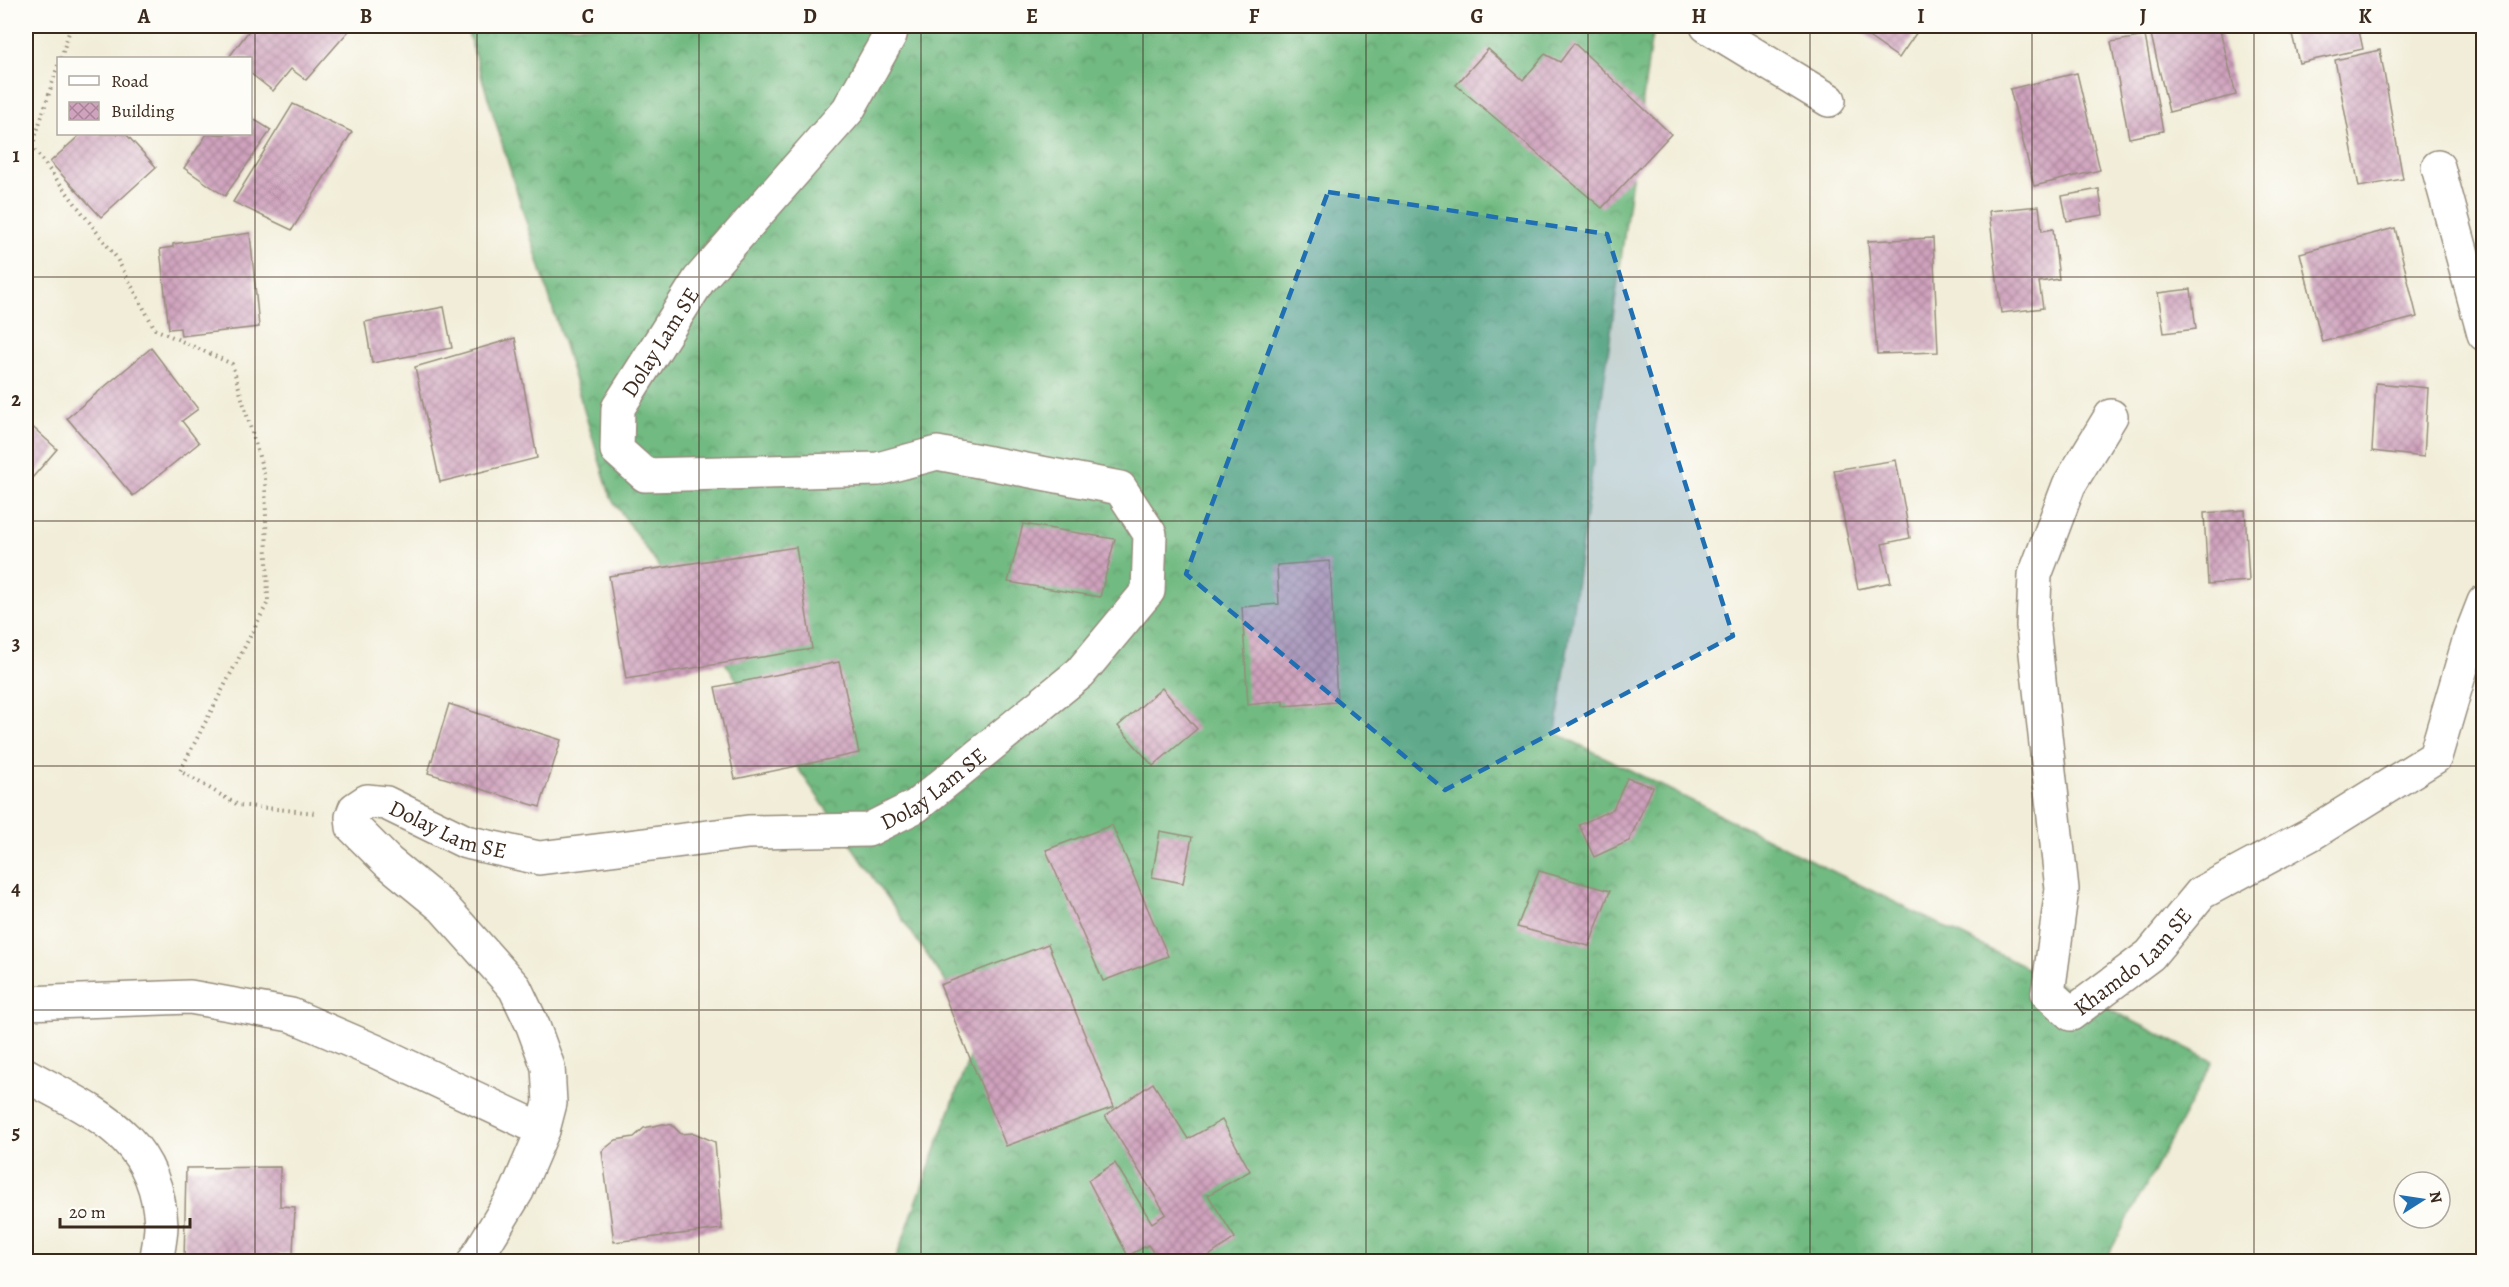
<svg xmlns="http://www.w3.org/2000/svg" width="2509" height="1287" viewBox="0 0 2509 1287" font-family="Alegreya,serif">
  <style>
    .forest { fill: url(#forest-crowns); stroke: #567250; stroke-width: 1.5 }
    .building { fill: url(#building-cross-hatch) }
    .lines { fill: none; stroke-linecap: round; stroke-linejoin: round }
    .minor-casing { stroke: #968c7b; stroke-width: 36 }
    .path { stroke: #968c7b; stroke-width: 4; stroke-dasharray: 1.5 4.5; stroke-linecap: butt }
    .minor { stroke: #fff; stroke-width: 33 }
    .marked { fill: #1f6fb2; fill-opacity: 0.2; stroke: #1f6fb2; stroke-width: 4.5; stroke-dasharray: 12 8; stroke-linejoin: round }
    .grid { fill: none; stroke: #3b2a1e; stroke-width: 1.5; stroke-opacity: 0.55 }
    .labels { text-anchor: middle; stroke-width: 4.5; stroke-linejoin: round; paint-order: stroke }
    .street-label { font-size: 22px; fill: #3b2a1e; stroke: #fdfcf7 }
    .neatline { fill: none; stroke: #3b2a1e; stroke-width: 2 }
    .grid-label { font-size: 20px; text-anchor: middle; font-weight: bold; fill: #3b2a1e }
  </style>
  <defs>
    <pattern id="forest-crowns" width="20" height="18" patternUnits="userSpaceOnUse" patternTransform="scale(1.5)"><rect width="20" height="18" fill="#71ba81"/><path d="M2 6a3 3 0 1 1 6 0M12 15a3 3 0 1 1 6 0" fill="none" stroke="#5e9769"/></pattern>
    <pattern id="building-cross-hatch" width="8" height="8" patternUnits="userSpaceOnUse" patternTransform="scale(1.5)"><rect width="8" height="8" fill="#cfa2bd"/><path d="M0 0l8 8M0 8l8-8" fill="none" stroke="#a98499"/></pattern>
  </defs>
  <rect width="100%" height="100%" fill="#fdfcf7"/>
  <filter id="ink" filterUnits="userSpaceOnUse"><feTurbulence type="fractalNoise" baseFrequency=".0167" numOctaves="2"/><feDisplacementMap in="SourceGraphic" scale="12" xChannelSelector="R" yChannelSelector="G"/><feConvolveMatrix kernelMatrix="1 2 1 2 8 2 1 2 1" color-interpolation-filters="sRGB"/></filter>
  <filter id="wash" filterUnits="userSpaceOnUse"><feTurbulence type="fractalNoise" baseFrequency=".008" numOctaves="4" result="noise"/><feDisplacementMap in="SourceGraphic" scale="24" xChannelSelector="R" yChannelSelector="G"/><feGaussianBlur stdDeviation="1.35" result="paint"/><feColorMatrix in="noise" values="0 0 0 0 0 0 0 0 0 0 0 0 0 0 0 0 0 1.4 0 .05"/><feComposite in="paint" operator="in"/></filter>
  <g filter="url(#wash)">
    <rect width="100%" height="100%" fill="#f1edd8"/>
    <!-- forest -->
    <path class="forest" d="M466,26H1657L1651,40L1556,733L2213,1061L2105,1261H895L979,1030L611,498Z"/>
    <g id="blocks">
      <!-- building -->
      <g class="building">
        <path d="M240,26H353L306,80L291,69L273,91L250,73V58L229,57L248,32Z"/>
        <path d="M1853,26H1921L1899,58Z"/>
        <path d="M2149,26H2219L2236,95L2169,112Z"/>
        <path d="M2290,26H2358L2363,49L2299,63Z"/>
        <path d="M2145,36L2163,131L2129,138L2111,42Z"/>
        <path d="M1574,43L1671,134L1602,208L1456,85L1488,49L1523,80L1545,54L1560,62Z"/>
        <path d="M2380,50L2403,179L2359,187L2335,60Z"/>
        <path d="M2077,73L2100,170L2034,186L2010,89Z"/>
        <path d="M293,104L352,132L292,230L233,202Z"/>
        <path d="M250,117L271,130L225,196L184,168L207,134H250Z"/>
        <path d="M81,134H126L156,167L101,217L50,162Z"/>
        <path d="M2099,189L2103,215L2067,221L2062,196Z"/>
        <path d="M2039,206L2042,231L2053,229L2059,279L2039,282L2043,308L2001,313L1989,211Z"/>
        <path d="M2395,228L2417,317L2322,342L2300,253Z"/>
        <path d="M250,233L259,327L181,336L180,328L169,329L160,249L173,247V244Z"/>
        <path d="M1933,238L1938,352L1877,354L1868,241Z"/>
        <path d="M2191,289L2196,329L2164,333L2158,293Z"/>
        <path d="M444,307L452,348L372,363L365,322Z"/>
        <path d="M515,338L537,458L440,482L415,367Z"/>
        <path d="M151,348L198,409L182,421L199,443L133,496L67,418Z"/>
        <path d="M2376,383L2428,388L2424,457L2372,451Z"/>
        <path d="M26,421L57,449L26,485Z"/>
        <path d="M1896,460L1910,538L1882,544L1891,582L1858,589L1834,470Z"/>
        <path d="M2245,510L2249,581L2208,584L2204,513Z"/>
        <path d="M1023,524L1115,539L1100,597L1008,582Z"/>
        <path d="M796,547L812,649L626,679L609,576Z"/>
        <path d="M1330,561L1337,702L1283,706V701L1248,705L1242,607L1279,604L1277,565Z"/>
        <path d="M839,662L859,753L735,779L715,687Z"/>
        <path d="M1162,688L1197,729L1153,766L1118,726Z"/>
        <path d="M449,704L561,740L540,807L428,773Z"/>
        <path d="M1627,778L1653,787L1629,841L1594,857L1579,825L1613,809Z"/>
        <path d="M1112,825L1168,956L1103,981L1046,850Z"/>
        <path d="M1160,831L1192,837L1183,883L1152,877Z"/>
        <path d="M1539,871L1610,891L1589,946L1517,927Z"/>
        <path d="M1048,944L1114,1107L1006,1146L940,985Z"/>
        <path d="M1153,1083L1188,1139L1222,1120L1250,1171L1208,1195L1235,1238L1200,1262H1160L1148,1245L1128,1256L1088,1180L1115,1163L1152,1223L1166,1214L1105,1116Z"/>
        <path d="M663,1124L672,1125L681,1134L694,1133L715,1142L722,1229L614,1242L602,1151L616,1140L634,1137L644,1128Z"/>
        <path d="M280,1167V1206L295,1207L293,1254H278L279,1262H184L186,1168Z"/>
      </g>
    </g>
  </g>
  <g filter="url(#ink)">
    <use href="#blocks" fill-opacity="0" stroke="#968c7b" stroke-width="1.5"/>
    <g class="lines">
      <!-- minor casing -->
      <g class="minor-casing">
        <g id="minor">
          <path d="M1707,26L1829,100"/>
          <path d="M2438,167L2484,334"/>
          <path id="s1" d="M2111,416L2069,485L2035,575L2033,626L2062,889L2048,993L2071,1014L2150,955L2201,893L2311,834L2435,757L2470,638L2484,602"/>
          <path d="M26,1003L190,997L291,1015L377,1052L543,1130"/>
          <path d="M26,1075C94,1113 157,1135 161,1225C161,1237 158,1250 156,1262"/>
          <path id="s2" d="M474,1262L517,1191L543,1130L550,1103L548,1067L533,1026L515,988L443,907L388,862L353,827L352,817L355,809L367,801L386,803L466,842L539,858L748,832L868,830L916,806L1080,673L1148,591L1150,534L1120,488L937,453L878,469L645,475L617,450L618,408L699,280L848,110L890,35L892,26"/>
        </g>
      </g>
      <!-- path -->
      <g class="path">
        <path d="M61,58L71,26"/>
        <path d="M58,65L32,147L116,257L155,329L232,364L265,477L268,602L180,771L238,805L315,813"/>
      </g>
      <!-- minor -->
      <use href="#minor" class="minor"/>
    </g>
  </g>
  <!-- marked area -->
  <path class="marked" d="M1328,192L1607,234L1733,636L1445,790L1186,574Z"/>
  <!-- grid -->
  <path class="grid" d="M255,26V1262M477,26V1262M699,26V1262M921,26V1262M1143,26V1262M1366,26V1262M1588,26V1262M1810,26V1262M2032,26V1262M2254,26V1262M26,277H2484M26,521H2484M26,766H2484M26,1010H2484"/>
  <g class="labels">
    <!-- street labels -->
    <g class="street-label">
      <text dy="8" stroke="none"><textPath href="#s2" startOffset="2196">Dolay Lam SE</textPath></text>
      <text dy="8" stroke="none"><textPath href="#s2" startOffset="1152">Dolay Lam SE</textPath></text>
      <text dy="8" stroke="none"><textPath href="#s2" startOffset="648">Dolay Lam SE</textPath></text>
      <text dy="8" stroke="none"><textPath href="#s1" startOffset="710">Khamdo Lam SE</textPath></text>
    </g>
  </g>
  <!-- margin -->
  <rect width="2509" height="1287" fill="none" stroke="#fdfcf7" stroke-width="66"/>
  <!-- legend -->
  <rect x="57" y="57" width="195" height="78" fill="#fdfcf7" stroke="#afa8a0" stroke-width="1.5"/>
  <rect x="69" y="76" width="30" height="9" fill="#ffffff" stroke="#afa8a0" stroke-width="1.5"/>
  <text x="111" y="87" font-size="18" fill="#3b2a1e">Road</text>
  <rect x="69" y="102" width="30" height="18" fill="url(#building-cross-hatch)" stroke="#afa8a0" stroke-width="1.5"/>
  <text x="111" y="117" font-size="18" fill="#3b2a1e">Building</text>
  <!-- north arrow -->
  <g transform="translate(2422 1200) rotate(78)"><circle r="28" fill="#fdfcf7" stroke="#afa8a0" stroke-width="1.5"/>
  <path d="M0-4.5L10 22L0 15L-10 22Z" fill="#1f6fb2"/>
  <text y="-9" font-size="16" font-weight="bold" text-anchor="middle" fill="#3b2a1e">N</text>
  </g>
  <!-- scale -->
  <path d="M60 1218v9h130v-9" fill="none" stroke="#3b2a1e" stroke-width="3"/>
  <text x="69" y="1218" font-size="18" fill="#3b2a1e" stroke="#fdfcf7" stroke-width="4.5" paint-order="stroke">20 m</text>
  <rect x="33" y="33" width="2443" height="1221" class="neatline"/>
  <g class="grid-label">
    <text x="144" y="23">A</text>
    <text x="366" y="23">B</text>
    <text x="588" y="23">C</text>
    <text x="810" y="23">D</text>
    <text x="1032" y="23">E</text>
    <text x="1254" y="23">F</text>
    <text x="1477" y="23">G</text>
    <text x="1699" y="23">H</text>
    <text x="1921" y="23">I</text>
    <text x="2143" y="23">J</text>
    <text x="2365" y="23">K</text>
    <text x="16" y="162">1</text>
    <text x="16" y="406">2</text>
    <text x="16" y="650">3</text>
    <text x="16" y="895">4</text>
    <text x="16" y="1139">5</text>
  </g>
</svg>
